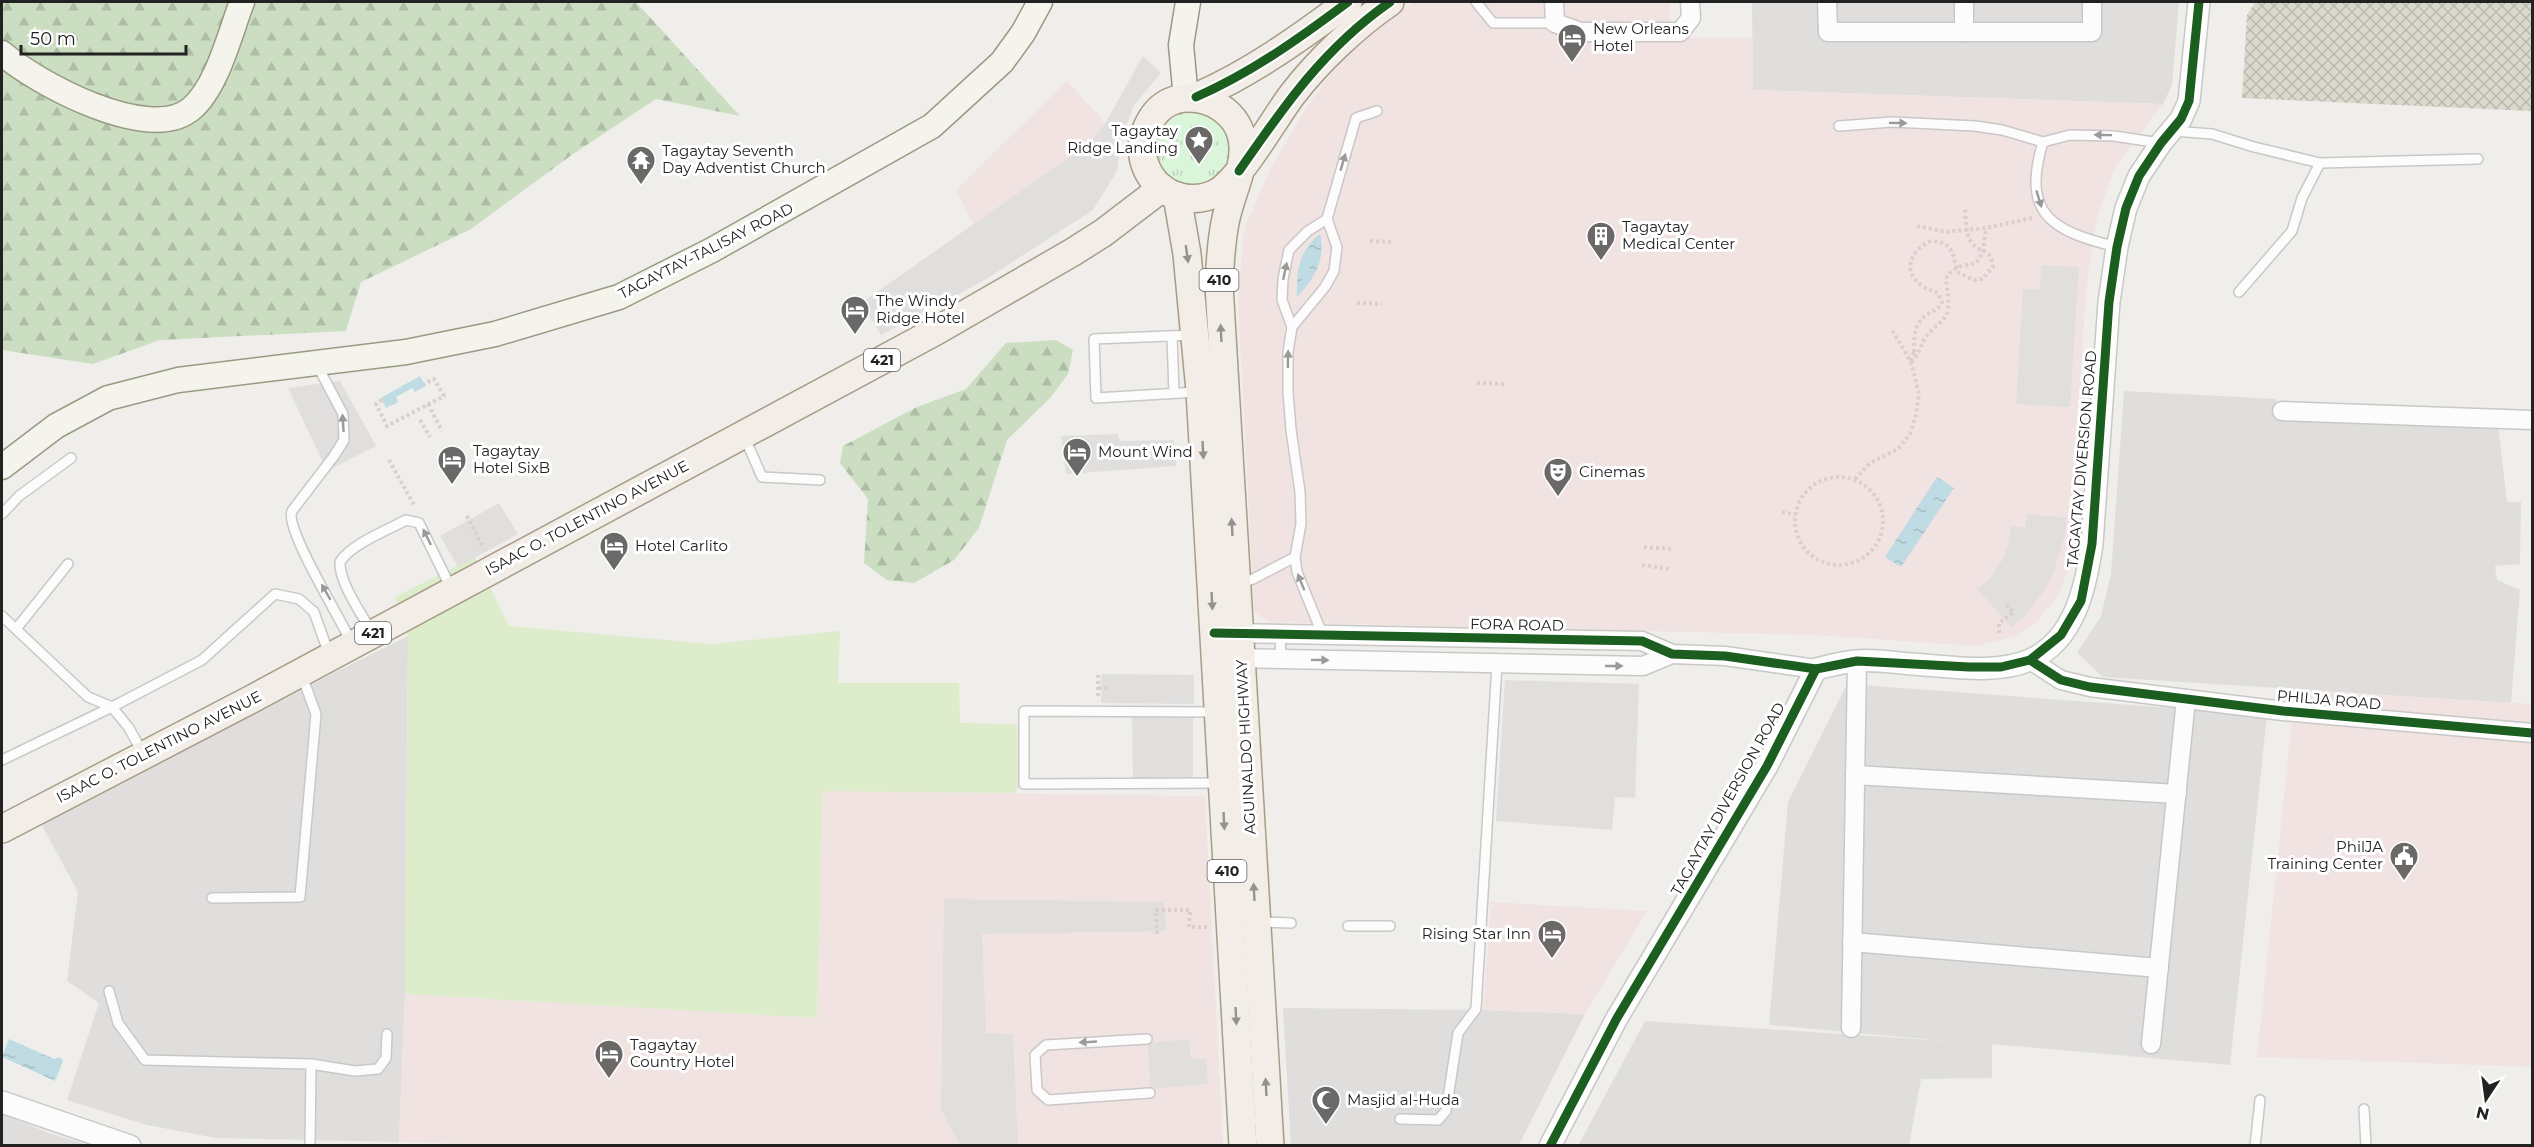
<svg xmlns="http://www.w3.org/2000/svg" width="2534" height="1147" viewBox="0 0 2534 1147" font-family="Montserrat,sans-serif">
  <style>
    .residential { fill: #dfdedc }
    .commercial { fill: #f1e3e1 }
    .construction { fill: url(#construction-cross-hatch) }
    .grass { fill: #ddeccb }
    .forest { fill: url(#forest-firs) }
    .park { fill: url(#park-tufts) }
    .parking { fill: #e0dfde }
    .water { fill: url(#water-ripples) }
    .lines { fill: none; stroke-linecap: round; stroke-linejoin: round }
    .service-casing { stroke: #c9c8c7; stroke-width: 12 }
    .minor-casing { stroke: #c9c8c7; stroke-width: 21 }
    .tertiary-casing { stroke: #c9c8c7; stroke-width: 24 }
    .secondary-casing { stroke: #999a82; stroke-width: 27 }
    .primary-casing { stroke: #a79c86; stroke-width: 30 }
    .path { stroke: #dccecd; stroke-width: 4; stroke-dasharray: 3 3; stroke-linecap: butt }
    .service { stroke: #fdfcfc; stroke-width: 9 }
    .minor { stroke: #fdfcfc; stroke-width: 18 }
    .tertiary { stroke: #fdfcfc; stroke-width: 21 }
    .secondary { stroke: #f4f4ed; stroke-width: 24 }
    .primary { stroke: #f3ede7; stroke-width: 27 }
    .path-bridge { stroke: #dccecd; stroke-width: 4; stroke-dasharray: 3 3; stroke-linecap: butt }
    .cycleway-casing { stroke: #fff; stroke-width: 13 }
    .cycleway { stroke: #1b5e20; stroke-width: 9 }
    .oneway { fill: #9a9a9a }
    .oneway2 { fill: #95928e }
    .labels { text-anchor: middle; stroke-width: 6; stroke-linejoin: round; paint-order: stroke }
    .shield { fill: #fff; stroke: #646464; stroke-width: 1.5 }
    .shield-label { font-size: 14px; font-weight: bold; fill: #222 }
    .poi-label { font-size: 15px; fill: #222; stroke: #fff; text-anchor: start }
    .street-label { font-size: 15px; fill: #222; stroke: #fff }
  </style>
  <defs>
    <pattern id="construction-cross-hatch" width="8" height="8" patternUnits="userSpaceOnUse" patternTransform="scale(1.5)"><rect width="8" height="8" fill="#d9d9cd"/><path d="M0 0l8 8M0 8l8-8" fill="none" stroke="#babab0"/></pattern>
    <pattern id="forest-firs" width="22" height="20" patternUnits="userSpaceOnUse" patternTransform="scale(1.5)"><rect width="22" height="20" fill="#cbdec1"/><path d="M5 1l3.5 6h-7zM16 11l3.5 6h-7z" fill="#aebea6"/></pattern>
    <pattern id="park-tufts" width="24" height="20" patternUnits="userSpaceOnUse" patternTransform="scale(1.5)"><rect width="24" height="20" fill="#daf5da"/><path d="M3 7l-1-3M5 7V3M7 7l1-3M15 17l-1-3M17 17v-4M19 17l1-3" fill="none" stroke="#bbd2bb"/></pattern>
    <pattern id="water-ripples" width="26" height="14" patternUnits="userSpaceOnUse" patternTransform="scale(1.5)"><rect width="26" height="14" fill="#bfdbe3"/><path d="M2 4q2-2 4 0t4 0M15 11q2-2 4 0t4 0" fill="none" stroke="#a4bcc2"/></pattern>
  </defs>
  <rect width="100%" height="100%" fill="#f0eeeb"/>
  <!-- residential -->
  <g class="residential">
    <path d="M1752,2H2179L2172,85L2163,104L1753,90Z"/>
    <path d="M2124,391L2276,399L2278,415L2498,425L2507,502H2521L2520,564L2495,566L2497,580L2520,590L2511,703L2103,677L2077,653L2101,616L2111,574Z"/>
    <path d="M408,636L405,994L399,1142L216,1138L147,1125L67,1100L99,1003L67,981L78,892L39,820Z"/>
    <path d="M1847,684L2267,715L2230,1065L1992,1044V1078L1921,1079L1909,1145L1578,1146L1645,1021L1946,1041L1769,1025L1788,802Z"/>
    <path d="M1283,1008L1483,1010L1585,1014L1519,1145L1291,1146Z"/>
    <path d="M2,1114L49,1133L88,1145H2Z"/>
  </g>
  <!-- commercial -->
  <g class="commercial">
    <path d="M1413,2H1670L1671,38H1752L1753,90L2163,104L2115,167L2097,217L2086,293L2067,572L2058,596L2037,621L2015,636L1977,646L1813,635L1270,622L1254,612L1238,300L1244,229L1271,168L1303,113L1324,82L1354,47Z"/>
    <path d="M1067,81L1113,131L988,254L956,190Z"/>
    <path d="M2295,690L2532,704V1067L2257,1057Z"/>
    <path d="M823,791L1205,796L1223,1145L530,1146L399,1142L405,994L817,1018Z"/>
    <path d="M1491,902L1647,911L1585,1014L1483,1010Z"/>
  </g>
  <!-- construction -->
  <path class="construction" d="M2255,2H2532V111L2242,98L2247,15Z"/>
  <!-- grass -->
  <path class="grass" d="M475,557L509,626L711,644L840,631L838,683H959L960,723L1017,724L1018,788L1013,793L823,791L817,1018L405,994L408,636L395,597Z"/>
  <!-- forest -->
  <g class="forest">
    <path d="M2,2H636L740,116L656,99L573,154L471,229L361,282L346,331L160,340L93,364L2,350Z"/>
    <path d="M1056,340L1073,350L1068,374L1051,397L1007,440L979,528L954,560L914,583L887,580L864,563L868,499L840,463L843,446L917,407L966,389L1006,343Z"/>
  </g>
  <!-- park -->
  <circle class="park" cx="1193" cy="149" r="38"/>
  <!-- parking -->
  <g class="parking">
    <path d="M1143,56L1161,73L1134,105L1122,137L1117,171L1093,210L983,281L881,335L861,303L1091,142L1106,122Z"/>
    <path d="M2041,265L2079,267L2070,407L2016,404L2023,289H2040Z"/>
    <path d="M340,381L376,446L327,471L288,388Z"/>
    <path d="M1118,434L1120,441L1174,440L1176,466L1066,474L1061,436Z"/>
    <path d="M499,503L518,534L458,567L440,536Z"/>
    <path d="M2027,514L2067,518L2064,538L2054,571L2046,588L2024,617L2011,627L1977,589L1988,580L2001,562L2008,546L2011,526L2025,528Z"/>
    <path d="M1101,674L1194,675V704L1101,703Z"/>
    <path d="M1505,680L1639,684L1635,798L1615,797L1612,830L1496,821Z"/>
    <path d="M1132,716H1193V780H1133Z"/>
    <path d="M944,899L1163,902L1167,931L982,934L986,1033L1013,1034L1018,1145H960L941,1110Z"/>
    <path d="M1189,1039L1191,1059L1206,1058L1208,1084L1151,1089L1147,1043Z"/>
  </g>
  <!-- water -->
  <g class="water">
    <path d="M1320,234C1326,260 1314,279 1297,297C1296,272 1299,250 1320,234Z"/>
    <path d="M420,376L426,386L415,392L412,388L396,397L398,402L386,408L381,398Z"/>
    <path d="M1937,477L1954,488L1901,567L1885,557Z"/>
    <path d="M9,1039L54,1059L60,1057L63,1061L55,1081L2,1057Z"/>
  </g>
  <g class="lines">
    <!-- service casing -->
    <g class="service-casing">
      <g id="service">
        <path d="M1476,2L1493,23H1555"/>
        <path d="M1839,126L1892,122L1975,126L2002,130L2043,142L2070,135L2114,136L2160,143"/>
        <path d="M2173,131L2212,134L2254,147L2320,163L2478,159"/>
        <path d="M2043,142C2021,215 2052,231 2117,247"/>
        <path d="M2239,292L2292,231L2302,198L2320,163"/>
        <path d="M1292,327L1325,287L1334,271L1337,247L1327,219L1356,118L1377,111"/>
        <path d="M1193,335L1094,339L1096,398L1197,392"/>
        <path d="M1172,336L1174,393"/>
        <path d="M317,365L343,414L344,440L334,456L292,511C284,528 341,619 351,642"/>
        <path d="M744,436L762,477L820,480"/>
        <path d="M2,514L19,496L71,458"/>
        <path d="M1238,584L1253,579L1295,557"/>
        <path d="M2,616L88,697L112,707L202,660L275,594L299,599L314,612L329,654"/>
        <path d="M16,629L68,564"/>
        <path d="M372,633C362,614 339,583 340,562C351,544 388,530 406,520L419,523L451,588"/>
        <path d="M1280,635L1281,659"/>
        <path d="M1323,636L1297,572L1295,557L1301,524L1300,492L1291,430L1288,392V352L1292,327L1282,300L1283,279L1289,250L1308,231L1327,219"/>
        <path d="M1216,712L1024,711V784L1219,783"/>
        <path d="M2,760L112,707L129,728L142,752"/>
        <path d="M212,898L300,897L316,714L302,676"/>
        <path d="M1260,922L1291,923"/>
        <path d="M1348,926H1390"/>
        <path d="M109,991L118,1023L145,1060L311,1064L355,1071L378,1069L386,1058L387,1034"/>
        <path d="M1147,1039L1046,1045L1035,1055L1037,1090L1048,1100L1150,1093"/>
        <path d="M2364,1109L2366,1146"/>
        <path d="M1400,1119L1438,1120L1446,1111L1458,1033L1476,1009L1497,664"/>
        <path d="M310,1146L311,1064"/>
        <path d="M2255,1146L2260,1100"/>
      </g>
    </g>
    <!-- minor casing -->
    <g class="minor-casing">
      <g id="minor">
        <path d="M1554,2L1555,23L1580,32H1680L1691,18L1690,2"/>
        <path d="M1827,2L1828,32H2092V2"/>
        <path d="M1964,2V32"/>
        <path d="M2282,411L2532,420"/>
        <path d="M1230,633L1642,641L1672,654L1725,656L1816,669"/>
        <path d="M1230,658L1643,666L1672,654"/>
        <path d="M2030,660L2061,680L2090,687L2283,711L2532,733"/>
        <path d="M1855,775L2177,794"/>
        <path d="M1852,942L2159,968"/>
        <path d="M1851,1028L1857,661"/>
        <path d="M2151,1044L2186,699"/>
      </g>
    </g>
    <!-- tertiary casing -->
    <g class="tertiary-casing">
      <g id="tertiary">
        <path d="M2,1102L130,1146"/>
        <path d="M1550,1146L1617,1018L1767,766L1816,669C1829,666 1843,662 1856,661C1874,659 1894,663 1911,664C1948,666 1995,675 2030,660C2075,640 2086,586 2092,544L2109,302L2117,247L2126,208L2139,176L2161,143L2181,119L2189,101L2199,2"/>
      </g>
    </g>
    <!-- secondary casing -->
    <g class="secondary-casing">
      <g id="secondary">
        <path d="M2,53C36,83 149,144 191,109C217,88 230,33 242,2"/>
        <path d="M1186,99L1181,45L1188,2"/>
        <path d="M2,467L56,426L108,398L178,380L406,352L495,334L619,297L712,250L932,126L1002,62L1023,33L1040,2"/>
      </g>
    </g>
    <!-- primary casing -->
    <g class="primary-casing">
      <g id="primary">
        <path d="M1196,97C1251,73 1300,38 1348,2"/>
        <path d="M1177,196L1187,254L1200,391L1243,1146"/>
        <path d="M2,829L250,700L936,331L1073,252L1103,233L1162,188"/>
        <path d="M1270,1146L1219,285C1220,263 1221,240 1226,218C1231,195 1244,170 1243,147C1242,112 1206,92 1175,100C1159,105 1151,117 1145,132C1140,146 1142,162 1150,175C1164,198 1195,205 1218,192C1241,178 1274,119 1292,95C1318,61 1355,26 1390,2"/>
      </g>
    </g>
    <!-- path -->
    <g class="path">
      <path d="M1917,226L1946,232L1986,228L2032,218"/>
      <path d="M1370,241L1392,242"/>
      <path d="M1357,303L1382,304"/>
      <path d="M1911,361L1914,352"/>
      <path d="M1911,362C1922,351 1920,343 1928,334C1936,325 1946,321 1948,309C1950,297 1945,287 1947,276C1967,252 1981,284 1986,228"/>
      <path d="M1477,383L1505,384"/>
      <path d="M382,400L376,404L387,426L444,396L434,379L424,384"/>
      <path d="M428,404L442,431"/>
      <path d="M420,420L430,437"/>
      <path d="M389,460L415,507"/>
      <circle cx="1839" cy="521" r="44"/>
      <path d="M1855,479L1870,463L1898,449L1910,434L1916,415L1919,394L1911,362L1892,330"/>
      <path d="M1782,512L1795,515"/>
      <path d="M467,516L483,548"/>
      <path d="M1644,547L1671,549"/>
      <path d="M1642,565L1670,569"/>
      <path d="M1999,633V623L2014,612L2004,603"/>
      <path d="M1098,688H1107"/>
      <path d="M1098,696V674"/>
      <path d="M1157,934L1156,910H1190L1189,927H1209"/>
    </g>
    <!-- service -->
    <use href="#service" class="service"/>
    <!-- minor -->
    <use href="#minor" class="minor"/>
    <!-- tertiary -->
    <use href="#tertiary" class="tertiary"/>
    <!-- secondary -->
    <use href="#secondary" class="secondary"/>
    <!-- primary -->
    <use href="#primary" class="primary"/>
    <!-- path-bridge -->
    <path class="path-bridge" d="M1914,352C1914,338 1914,324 1926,315C1932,311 1938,310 1942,303L1938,293C1932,291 1926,289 1921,285C1901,270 1912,249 1931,241C1956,243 1951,256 1959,273L1974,280L1982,279L1993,267C1991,247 1980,254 1972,243C1965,234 1966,219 1965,209"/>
    <!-- cycleway casing -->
    <g class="cycleway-casing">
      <g id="cycleway">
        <path d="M1196,97C1251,73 1300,38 1348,2"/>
        <path d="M1239,171C1284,106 1324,48 1390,2"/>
        <path d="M1214,633L1642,641L1672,654L1725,656L1816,669L1857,661L1969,667H2001L2030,660L2061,635L2081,601L2092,544L2109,302L2117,247L2126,208L2139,176L2161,143L2181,119L2189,101L2199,2"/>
        <path d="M2030,660L2061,680L2090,687L2283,711L2532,733"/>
        <path d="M1550,1146L1617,1018L1767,766L1816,669"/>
      </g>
    </g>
    <!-- cycleway -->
    <use href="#cycleway" class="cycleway"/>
  </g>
  <!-- one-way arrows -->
  <defs><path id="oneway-solid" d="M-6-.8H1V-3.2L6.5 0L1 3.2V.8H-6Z" transform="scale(1.5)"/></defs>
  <g class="oneway">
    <use href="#oneway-solid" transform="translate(1898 123) rotate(1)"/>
    <use href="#oneway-solid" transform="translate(2103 135) rotate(-179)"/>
    <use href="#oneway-solid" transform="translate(1343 162) rotate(-74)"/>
    <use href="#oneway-solid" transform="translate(2039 199) rotate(73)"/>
    <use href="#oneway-solid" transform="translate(1285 271) rotate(-78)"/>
    <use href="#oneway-solid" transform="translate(1288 359) rotate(-89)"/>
    <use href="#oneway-solid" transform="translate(343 423) rotate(-94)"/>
    <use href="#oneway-solid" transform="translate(427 537) rotate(-116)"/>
    <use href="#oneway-solid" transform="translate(1301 582) rotate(-112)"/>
    <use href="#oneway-solid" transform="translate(326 592) rotate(-120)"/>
    <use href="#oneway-solid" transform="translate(1320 660) rotate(1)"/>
    <use href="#oneway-solid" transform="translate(1614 666)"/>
    <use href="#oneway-solid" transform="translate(1088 1042) rotate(177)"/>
  </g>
  <g class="oneway2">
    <use href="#oneway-solid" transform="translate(1187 254) rotate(82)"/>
    <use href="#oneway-solid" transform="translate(1221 333) rotate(-93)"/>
    <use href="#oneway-solid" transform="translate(1203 450) rotate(87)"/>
    <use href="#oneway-solid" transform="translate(1232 527) rotate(-93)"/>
    <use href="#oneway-solid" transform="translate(1212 601) rotate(87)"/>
    <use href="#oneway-solid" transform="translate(1224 821) rotate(87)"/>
    <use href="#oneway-solid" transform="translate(1254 892) rotate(-93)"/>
    <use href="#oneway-solid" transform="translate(1236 1016) rotate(87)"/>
    <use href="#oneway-solid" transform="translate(1266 1087) rotate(-93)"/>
  </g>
  <!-- icons -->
  <defs>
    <g id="hotel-pin" transform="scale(1.5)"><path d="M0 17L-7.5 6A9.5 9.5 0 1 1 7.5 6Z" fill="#6a6968" stroke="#fff"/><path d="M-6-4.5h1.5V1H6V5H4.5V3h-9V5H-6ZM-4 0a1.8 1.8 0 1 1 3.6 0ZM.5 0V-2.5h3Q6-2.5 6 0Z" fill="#fff"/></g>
    <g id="sight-pin" transform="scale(1.5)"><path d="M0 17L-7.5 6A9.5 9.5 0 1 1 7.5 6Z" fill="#6a6968" stroke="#fff"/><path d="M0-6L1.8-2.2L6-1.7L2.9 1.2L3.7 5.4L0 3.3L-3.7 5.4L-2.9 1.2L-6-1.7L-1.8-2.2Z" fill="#fff"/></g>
    <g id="temple-pin" transform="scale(1.5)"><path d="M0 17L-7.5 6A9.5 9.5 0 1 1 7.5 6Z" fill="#6a6968" stroke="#fff"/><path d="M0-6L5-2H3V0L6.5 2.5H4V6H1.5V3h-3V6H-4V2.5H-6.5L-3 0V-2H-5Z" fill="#fff"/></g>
    <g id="building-pin" transform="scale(1.5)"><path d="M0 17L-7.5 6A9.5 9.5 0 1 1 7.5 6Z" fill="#6a6968" stroke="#fff"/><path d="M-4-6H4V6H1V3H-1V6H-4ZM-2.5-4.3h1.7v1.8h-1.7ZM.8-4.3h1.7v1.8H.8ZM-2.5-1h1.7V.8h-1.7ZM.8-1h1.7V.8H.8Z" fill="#fff"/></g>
    <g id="theatre-pin" transform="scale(1.5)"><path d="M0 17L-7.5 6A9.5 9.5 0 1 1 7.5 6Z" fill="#6a6968" stroke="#fff"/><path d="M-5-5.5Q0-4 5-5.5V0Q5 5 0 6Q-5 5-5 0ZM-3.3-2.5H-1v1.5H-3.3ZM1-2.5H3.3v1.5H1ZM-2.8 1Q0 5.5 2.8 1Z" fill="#fff"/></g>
    <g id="civic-pin" transform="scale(1.5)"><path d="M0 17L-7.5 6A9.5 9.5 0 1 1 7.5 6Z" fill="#6a6968" stroke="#fff"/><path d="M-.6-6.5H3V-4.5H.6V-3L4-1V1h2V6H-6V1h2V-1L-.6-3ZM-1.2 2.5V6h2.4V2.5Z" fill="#fff"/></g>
    <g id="mosque-pin" transform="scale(1.5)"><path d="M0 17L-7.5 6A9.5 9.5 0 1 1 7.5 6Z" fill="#6a6968" stroke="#fff"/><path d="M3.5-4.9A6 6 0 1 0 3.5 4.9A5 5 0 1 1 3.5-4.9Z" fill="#fff"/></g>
  </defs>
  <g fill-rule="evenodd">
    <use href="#hotel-pin" x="1572" y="38"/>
    <use href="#sight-pin" x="1199" y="140"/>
    <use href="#temple-pin" x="641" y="160"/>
    <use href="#building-pin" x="1601" y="236"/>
    <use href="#hotel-pin" x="855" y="310"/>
    <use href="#hotel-pin" x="1077" y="452"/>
    <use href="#hotel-pin" x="452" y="460"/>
    <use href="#theatre-pin" x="1558" y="472"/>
    <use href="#hotel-pin" x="614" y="546"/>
    <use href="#civic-pin" x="2404" y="856"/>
    <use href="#hotel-pin" x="1552" y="934"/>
    <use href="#hotel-pin" x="609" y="1054"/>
    <use href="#mosque-pin" x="1326" y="1100"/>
  </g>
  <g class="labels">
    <!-- shield labels -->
    <g class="shield">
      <rect x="1199.5" y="269" width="39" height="22" rx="4.5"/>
      <rect x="864" y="349" width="36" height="22" rx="4.5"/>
      <rect x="355" y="622" width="36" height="22" rx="4.5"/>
      <rect x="1207.5" y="860" width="39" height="22" rx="4.5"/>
    </g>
    <g class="shield-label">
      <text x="1219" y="285">410</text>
      <text x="882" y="365">421</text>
      <text x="373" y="638">421</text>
      <text x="1227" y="876">410</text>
    </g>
    <!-- poi labels -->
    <g class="poi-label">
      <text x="1593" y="34">New Orleans<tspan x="1593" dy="17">Hotel</tspan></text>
      <text x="1178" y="136" text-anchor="end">Tagaytay<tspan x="1178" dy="17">Ridge Landing</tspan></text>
      <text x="662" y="156">Tagaytay Seventh<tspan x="662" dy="17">Day Adventist Church</tspan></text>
      <text x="1622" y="232">Tagaytay<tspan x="1622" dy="17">Medical Center</tspan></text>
      <text x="876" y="306">The Windy<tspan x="876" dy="17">Ridge Hotel</tspan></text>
      <text x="473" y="456">Tagaytay<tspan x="473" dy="17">Hotel SixB</tspan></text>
      <text x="1098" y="457">Mount Wind</text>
      <text x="1579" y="477">Cinemas</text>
      <text x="635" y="551">Hotel Carlito</text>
      <text x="2383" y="852" text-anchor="end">PhilJA<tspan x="2383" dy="17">Training Center</tspan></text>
      <text x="1531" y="939" text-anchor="end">Rising Star Inn</text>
      <text x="630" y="1050">Tagaytay<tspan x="630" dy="17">Country Hotel</tspan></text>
      <text x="1347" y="1105">Masjid al-Huda</text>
    </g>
    <!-- street labels -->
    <g class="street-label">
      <text transform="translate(706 251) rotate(-27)" y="5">TAGAYTAY-TALISAY ROAD</text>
      <text transform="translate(2082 459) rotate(-85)" y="5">TAGAYTAY DIVERSION ROAD</text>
      <text transform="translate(587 518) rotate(-28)" y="5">ISAAC O. TOLENTINO AVENUE</text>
      <text transform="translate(1517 625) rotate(1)" y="5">FORA ROAD</text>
      <text transform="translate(2329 700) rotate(5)" y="5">PHILJA ROAD</text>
      <text transform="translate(159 747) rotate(-27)" y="5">ISAAC O. TOLENTINO AVENUE</text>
      <text transform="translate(1246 747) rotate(-93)" y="5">AGUINALDO HIGHWAY</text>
      <text transform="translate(1728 799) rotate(-61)" y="5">TAGAYTAY DIVERSION ROAD</text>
    </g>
  </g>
  <!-- border -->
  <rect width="2534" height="1147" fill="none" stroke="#222222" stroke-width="6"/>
  <!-- north arrow -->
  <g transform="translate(2486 1099) rotate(193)" stroke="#ffffff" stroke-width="4.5" paint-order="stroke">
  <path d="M0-4.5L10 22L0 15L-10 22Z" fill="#222222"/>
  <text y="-9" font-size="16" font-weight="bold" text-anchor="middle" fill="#222222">N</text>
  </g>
  <!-- scale -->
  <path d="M21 45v9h165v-9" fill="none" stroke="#222222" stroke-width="3"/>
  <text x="30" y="45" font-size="18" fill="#222222" stroke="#ffffff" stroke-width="4.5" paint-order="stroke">50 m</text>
</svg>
